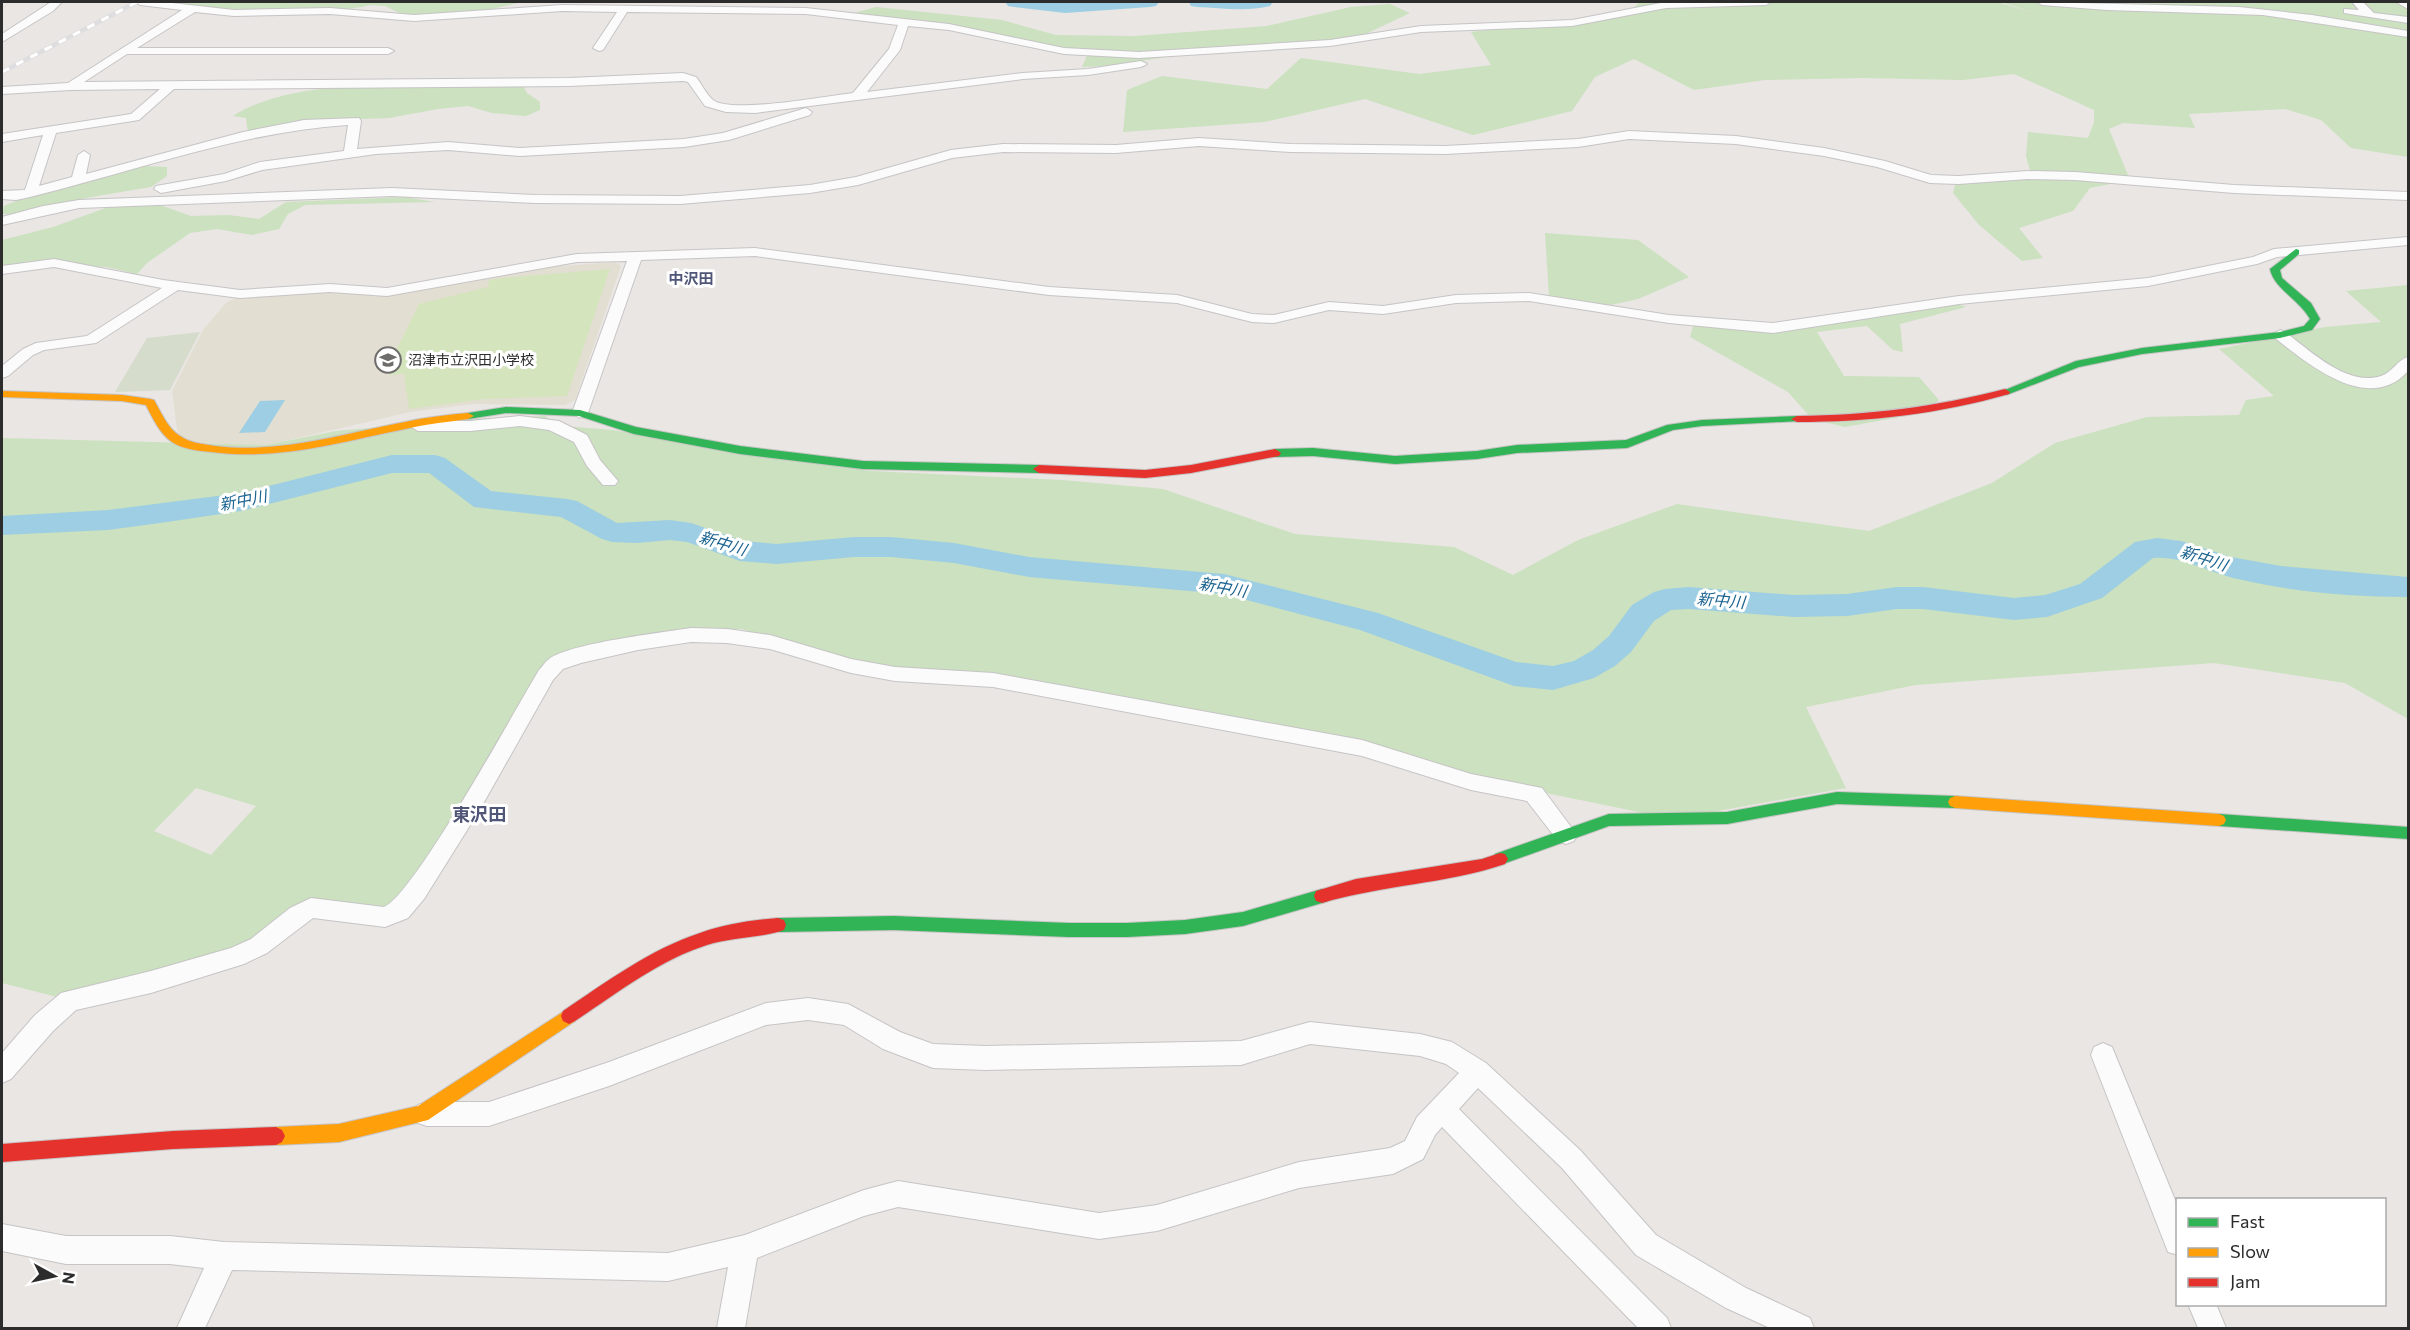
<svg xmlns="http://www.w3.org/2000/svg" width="2410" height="1330" viewBox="0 0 2410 1330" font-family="Commissioner,'Noto Sans JP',sans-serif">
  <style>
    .education { fill: #e3ded2 }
    .green { fill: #cbe1bf; fill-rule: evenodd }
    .cemetery { fill: #d5dccb }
    .pitch { fill: #d4e4bd }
    .water { fill: #9dcee3 }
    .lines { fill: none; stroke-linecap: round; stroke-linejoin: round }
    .river { fill: #9dcee3; fill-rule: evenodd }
    .street-casing { stroke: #c6c4c5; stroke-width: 2 }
    .fast-casing { stroke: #c6c4c5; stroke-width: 2 }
    .slow-casing { stroke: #c6c4c5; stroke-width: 2 }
    .jam-casing { stroke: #c6c4c5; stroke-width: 2 }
    .street { fill: #fcfbfb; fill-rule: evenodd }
    .fast { fill: #30b455; fill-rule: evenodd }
    .slow { fill: #ff9f0a; fill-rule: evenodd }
    .jam { fill: #e5322d; fill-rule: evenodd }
    .rail-casing { stroke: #dedee0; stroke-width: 4.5 }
    .rail { stroke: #fff; stroke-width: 3; stroke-dasharray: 8; stroke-linecap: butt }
    .labels { text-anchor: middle; stroke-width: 6; stroke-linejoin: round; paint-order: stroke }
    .far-poi-label { font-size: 14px; fill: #2c2c2c; stroke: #fff; text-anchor: start }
    .far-quarter-label { font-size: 15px; font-weight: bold; fill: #505678; stroke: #fff }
    .water-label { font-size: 16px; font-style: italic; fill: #1b6391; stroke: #fff }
    .quarter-label { font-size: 18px; font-weight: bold; fill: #505678; stroke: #fff }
  </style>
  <rect width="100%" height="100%" fill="#e9e6e3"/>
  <!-- education -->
  <path class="education" d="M615,262L621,266L575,400L565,405L474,404L410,412L263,446L182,442L177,429L172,391L203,330L226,303L235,298L312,293L388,294L534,268Z"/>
  <!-- green -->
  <g class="green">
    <path d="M174,2H522L476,13L410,18L385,6L371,5L344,10L227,12Z"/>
    <path d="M1040,2H1149L1114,9Z"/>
    <path d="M1640,2H1997L2035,13L2001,2H2408V157L2351,148L2321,120L2285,109L2189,114L2195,128L2123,123L2109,129L2130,180L2090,188L2073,211L2019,228L2043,258L2022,261L1979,225L1953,193L1956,181L2031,174L2026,156L2028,132L2088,138L2094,122V110L2014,74L1963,80L1862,78L1765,80L1694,90L1634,59L1595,77L1572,111L1473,135L1365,99L1264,122L1123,132L1127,90L1162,76L1267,89L1301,58L1419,74L1491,65L1471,32L1626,14Z"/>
    <path d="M1390,4L1410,13L1353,40L1186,54L1109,66L1082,67L1088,53L1043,50L970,28L854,13L876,7L1002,20L1056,35L1135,36L1267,26L1351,7Z"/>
    <path d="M523,86L527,93L540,102V110L526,116L492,113L468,106L438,109L389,118L332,120L249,140L246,118L233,116C263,97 301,91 335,87Z"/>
    <path d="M143,166L167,167V176L151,187L91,197L18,214H2L4,206L30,195Z"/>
    <path d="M404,197L435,202L305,205L288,214L279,229L252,235L217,229L190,233L147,263L137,274L107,267L50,264L2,270V240L53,227L114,205L157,204L191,216L228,215L259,219L286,202Z"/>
    <path d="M1545,233L1638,240L1689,277L1638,299L1606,306L1549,296Z"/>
    <path d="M2408,285V719L2345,683L2214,663L1916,685L1806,707L1846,788L1673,819L1005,682L895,674L741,629H696L552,661L400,911L309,914L259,946L69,1000L2,983V438L266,445L336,431L471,419L546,416L553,425L612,430L871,471L1062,480L1163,489L1295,534L1454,547L1513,575L1578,540L1677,504L1869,531L1992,483L2055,443L2147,417L2239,415L2246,400L2274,396L2219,349L2325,327L2381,322L2346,291ZM196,788L256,806L211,855L154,831Z"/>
    <path d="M1948,301L1966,307L1900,324L1903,352L1893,350L1867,326L1817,332L1844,376L1919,377L1939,400L1922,413L1845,427L1812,419L1788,392L1690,337L1694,323L1773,328Z"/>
  </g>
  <!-- cemetery -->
  <path class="cemetery" d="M200,332L170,390L115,392L147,338Z"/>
  <!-- pitch -->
  <path class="pitch" d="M610,269L567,396L485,399L409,409L404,374L390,375L389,365L419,304L488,287L489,280L502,278Z"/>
  <!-- water -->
  <path class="water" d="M285,400L265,432L239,433L260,401Z"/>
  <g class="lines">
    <!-- river -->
    <g class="river">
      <path d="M1005,2H1159L1156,6L1150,7L1065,13L1014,7L1008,6Z"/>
      <path d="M1189,2H1273L1270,6C1246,12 1221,8 1197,7L1191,6Z"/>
      <path d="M392,455H435L445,458L491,491L567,499L577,501L617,523L670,520L691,523L743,541L777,544L854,537H891L954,543L1029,557L1224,574L1378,613L1516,662L1553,666L1574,661L1593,650L1609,636L1632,605L1654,592L1665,589L1689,587L1794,595L1847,594L1897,587H1923L2014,598L2045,595L2080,584L2135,542L2157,538L2181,541L2231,557L2281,566L2408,577V597C2352,597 2293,592 2238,579C2210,573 2181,555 2153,558L2102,598L2047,617L2014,620L1923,609H1897L1847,616L1794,617L1689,609L1671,610L1654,621L1631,652L1615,666L1594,678L1553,690L1514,686L1360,630L1224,594L1029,577L954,563L891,557H854L777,564L740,561L687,542L670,540L637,543L612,542L602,539L561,517L474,507L429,473H392L241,511L167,522L108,530L2,535V516L108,510L241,493Z"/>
    </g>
    <!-- street casing -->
    <g class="street-casing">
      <g id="street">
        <path d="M51,2H62L53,11L2,42V34Z"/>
        <path d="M135,2H163L234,10L330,8L414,15L562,5L806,8L949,24L1064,48L1139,52L1330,40L1421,26L1572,20L1666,2H1771L1766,5L1666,8L1572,26L1421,32L1330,46L1139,58L1064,54L949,30L908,26L900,50L867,92L1023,73L1088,69L1141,61L1147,64L1141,67L1088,75L1023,79L755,113L726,112L705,106L688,82L683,81L569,86L174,89L139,120L56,133L39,186L72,177L78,155L84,151L90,155L86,174L243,132L304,120L359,118L361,121L357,149L448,142L520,148L684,139L723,133L806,108L812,112L810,115L729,140L684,147L520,156L448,150L376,154L262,170L226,181L161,193L154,189L156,186L224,174L260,162L344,151L348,125C239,132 135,171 30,197L16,200L2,199V191L25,190L43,135L2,142V134L131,114L160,89L71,90L2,94V87L68,83L182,10L140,5ZM562,11L617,12L593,48L599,51L603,50L627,12L806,14L898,25L889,49L853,93C827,96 730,114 713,100C706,94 701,83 696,77L683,73L569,78L84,82L127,54H388L394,51L388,48H137L195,12L234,16L330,14L414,21Z"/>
        <path d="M2037,2L2239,7L2312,15L2408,31V37L2263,15L2107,10L2042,5Z"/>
        <path d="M2352,2H2363L2374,13L2408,17V23L2344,13V9L2359,10Z"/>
        <path d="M2396,2H2408V9Z"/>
        <path d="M1629,131L1736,136L1824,148L1885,161L1931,175L1958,176L2028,171L2075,172L2234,185L2408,192V200L2234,193L2075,180L2028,179L1958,184L1930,183L1877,167L1824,156L1736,144L1629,139L1578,147L1445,154L1291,152L1199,146L1116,153L1003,152L952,158L858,185L810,193L680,204L535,203L392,196L79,208L2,225V217L43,206L79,200L392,188L535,195L680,196L810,185L856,177L951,150L1003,144L1116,145L1199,138L1291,144L1445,146L1578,139Z"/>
        <path d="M2408,237V245L2277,257L2257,264L2148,286L1959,304L1773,333L1669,323L1529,301L1456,303L1383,314L1329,310L1274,323L1252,322L1177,303L1049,295L755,256L641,260L588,413L580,418L572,413L627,261L577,262L387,296L330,292L240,298L178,290L96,343L44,350L33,355L8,376L2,378V366L23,349L36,343L87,336L162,288L54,267L2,274V266L54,259L163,280L240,290L330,284L387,288L577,254L755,248L1049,287L1177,295L1252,314L1274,315L1329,302L1383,306L1456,295L1529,293L1669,315L1773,323L1959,296L2148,278L2253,257L2274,249Z"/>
        <path d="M2280,330L2285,332C2311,351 2347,387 2381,376C2393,372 2397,360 2408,357V371C2369,415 2308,364 2275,338L2272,335Z"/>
        <path d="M520,416L559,421L587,435L600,460L618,481L615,485H603L587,466L574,442L549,430L520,426L470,431H418L410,426L418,421H470Z"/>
        <path d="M691,628L727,629L770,635L851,659L895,667L993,673L1362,740L1471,774L1542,788L1577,835L1574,841L1566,844L1558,841L1527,801L1471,790L1362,756L993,687L895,681L851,673L770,649L727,643L691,642L638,650L581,663L563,669L553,680L479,811L424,899L408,918L385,927L313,918L267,953L244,964L151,993L76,1010L53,1031L11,1079L2,1083V1053L35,1015L61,993L151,971L231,948L251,939L290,908L311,898L384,907C414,895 516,708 539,670C542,667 545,662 549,659C571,643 660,633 691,628Z"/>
        <path d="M808,998L848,1004L900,1032L933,1044L985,1046L1241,1041L1310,1022L1420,1034L1452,1042L1486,1063L1580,1150L1656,1235L1746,1288L1810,1318L1814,1328H1770L1726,1308L1636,1255L1562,1168L1478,1088L1459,1109L1667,1318L1671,1328H1638L1442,1127L1435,1135L1423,1159L1393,1174L1299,1188L1157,1231L1099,1239L898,1207L864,1216L757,1258L745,1328H717L728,1267L668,1281L232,1270L205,1328H177L204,1268L170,1264H66L2,1251V1224L66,1236H170L224,1242L668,1253L745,1235L864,1190L898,1181L1099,1213L1157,1205L1299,1162L1390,1148L1405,1141L1417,1117L1459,1073L1446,1064L1420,1056L1310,1044L1241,1065L985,1070L933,1068L883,1049L844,1025L808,1020L766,1025L609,1086L489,1126H427L418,1123L414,1114L418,1105L427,1102H489L609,1062L766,1003Z"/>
        <path d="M2103,1043L2112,1047L2178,1207V1255L2168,1252L2091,1055L2094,1047Z"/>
        <path d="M2188,1304H2216L2226,1328H2198Z"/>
      </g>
    </g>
    <!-- fast casing -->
    <g class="fast-casing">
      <g id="fast">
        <path d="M2296,249L2299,250V254L2280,270L2282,278L2311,303L2320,319L2312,330L2280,338L2142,354L2079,367L2009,394L2005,395L2000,392L2076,361L2142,348L2280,332L2304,326L2310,319C2299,299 2274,289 2270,269Z"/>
        <path d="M506,407L580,410L636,427L740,446L863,461L1039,465L1045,469L1039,473L863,469L740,454L634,434L579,416L506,413L468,419L462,416L468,413Z"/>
        <path d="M1797,416L1803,419L1801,421L1702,426L1673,430L1627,448L1517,453L1477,459L1395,464L1313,456L1275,457L1269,453L1275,449L1313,448L1395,456L1477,451L1517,445L1626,440L1667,425L1702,420Z"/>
        <path d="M1837,792L1955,796L1960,798L1962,802L1960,806L1955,808L1837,804L1727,824L1609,826L1500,865L1495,864L1492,859L1495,854L1609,814L1727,812Z"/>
        <path d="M2219,814L2408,827V839L2219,826L2214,824L2212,820L2214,816Z"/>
        <path d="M1322,889L1328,891L1330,896L1328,901L1322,903L1243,926L1185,934L1127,937H1069L894,930L778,932L772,930L770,925L772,920L778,918L894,916L1069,923H1127L1185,920L1243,912Z"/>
      </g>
    </g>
    <!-- slow casing -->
    <g class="slow-casing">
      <g id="slow">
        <path d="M2,391L122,395L150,399L154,400C161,412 167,428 180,436C190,443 203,444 215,446C280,454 342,434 405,422C426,417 447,415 468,413L474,416L468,419C447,422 426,424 405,429C340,442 278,461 211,452C198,451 183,449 172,442C160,434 152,417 146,405L122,401L2,397Z"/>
        <path d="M1955,796L2219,814L2224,816L2226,820L2224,824L2219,826L1955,808L1950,806L1948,802L1950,798Z"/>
        <path d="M569,1008L575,1011L577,1016L575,1021L428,1120L339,1142L276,1145L270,1142L267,1136L270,1130L276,1127L339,1124L418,1106Z"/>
      </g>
    </g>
    <!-- jam casing -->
    <g class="jam-casing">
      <g id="jam">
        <path d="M2005,389L2010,392L2009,394C1939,414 1869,422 1797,422L1791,419L1797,416C1870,415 1935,407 2005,389Z"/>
        <path d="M1275,449L1281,453L1279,456L1191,473L1145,478L1039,473L1033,469L1039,465L1145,470L1191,465Z"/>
        <path d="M1500,853L1505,854L1508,859L1505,864C1446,884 1382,885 1322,903L1316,901L1314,896L1316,891L1356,879L1482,859Z"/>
        <path d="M778,918L784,920L786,925L784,930C762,938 731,937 707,945C659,960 616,994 575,1021L569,1024L563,1021L561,1016L563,1011C606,982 651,949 700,933C725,924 752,920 778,918Z"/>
        <path d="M276,1127L282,1130L285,1136L282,1142L276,1145L173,1149L2,1162V1144L173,1131Z"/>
      </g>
    </g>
    <!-- street -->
    <use href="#street" class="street"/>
    <!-- fast -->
    <use href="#fast" class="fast"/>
    <!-- slow -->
    <use href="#slow" class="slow"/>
    <!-- jam -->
    <use href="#jam" class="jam"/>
    <!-- rail casing -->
    <g class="rail-casing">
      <path id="rail" d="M2,72L137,2"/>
    </g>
    <!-- rail -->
    <use href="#rail" class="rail"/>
  </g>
  <!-- icons -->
  <defs>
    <g id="school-ring" transform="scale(1.35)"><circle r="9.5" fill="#fff" stroke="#6e6d6c" stroke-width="1.5"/><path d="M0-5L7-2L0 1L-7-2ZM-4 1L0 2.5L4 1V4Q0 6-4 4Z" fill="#6e6d6c"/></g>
  </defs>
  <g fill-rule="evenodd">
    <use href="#school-ring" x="388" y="360"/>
  </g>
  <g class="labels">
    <!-- far-poi labels -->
    <g class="far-poi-label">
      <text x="408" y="365">沼津市立沢田小学校</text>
    </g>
    <!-- far-quarter labels -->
    <g class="far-quarter-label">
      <text x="691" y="284">中沢田</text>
    </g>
    <!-- water labels -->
    <g class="water-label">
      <text transform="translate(243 500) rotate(-11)" y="6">新中川</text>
      <text transform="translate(723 543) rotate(17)" y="6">新中川</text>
      <text transform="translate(2204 558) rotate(18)" y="6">新中川</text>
      <text transform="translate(1223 587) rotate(10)" y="6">新中川</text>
      <text transform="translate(1721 600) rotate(5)" y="6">新中川</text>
    </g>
    <!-- quarter labels -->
    <g class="quarter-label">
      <text x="479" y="821">東沢田</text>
    </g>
  </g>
  <!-- border -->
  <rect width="2410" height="1330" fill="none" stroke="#2c2c2c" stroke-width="6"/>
  <!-- legend -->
  <rect x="2176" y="1198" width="210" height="108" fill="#ffffff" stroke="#ababab" stroke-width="1.5"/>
  <rect x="2188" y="1218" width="30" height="9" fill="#30b455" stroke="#ababab" stroke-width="1.5"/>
  <text x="2230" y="1228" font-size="18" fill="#2c2c2c">Fast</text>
  <rect x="2188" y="1248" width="30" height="9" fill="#ff9f0a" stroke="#ababab" stroke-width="1.5"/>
  <text x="2230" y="1258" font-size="18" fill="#2c2c2c">Slow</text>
  <rect x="2188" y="1278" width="30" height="9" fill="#e5322d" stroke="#ababab" stroke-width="1.5"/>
  <text x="2230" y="1288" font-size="18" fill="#2c2c2c">Jam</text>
  <!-- north arrow -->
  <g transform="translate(54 1276) rotate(98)" stroke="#ffffff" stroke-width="4.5" paint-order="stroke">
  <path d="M0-4.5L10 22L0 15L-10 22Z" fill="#2c2c2c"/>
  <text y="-9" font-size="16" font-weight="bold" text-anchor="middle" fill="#2c2c2c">N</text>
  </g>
</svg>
